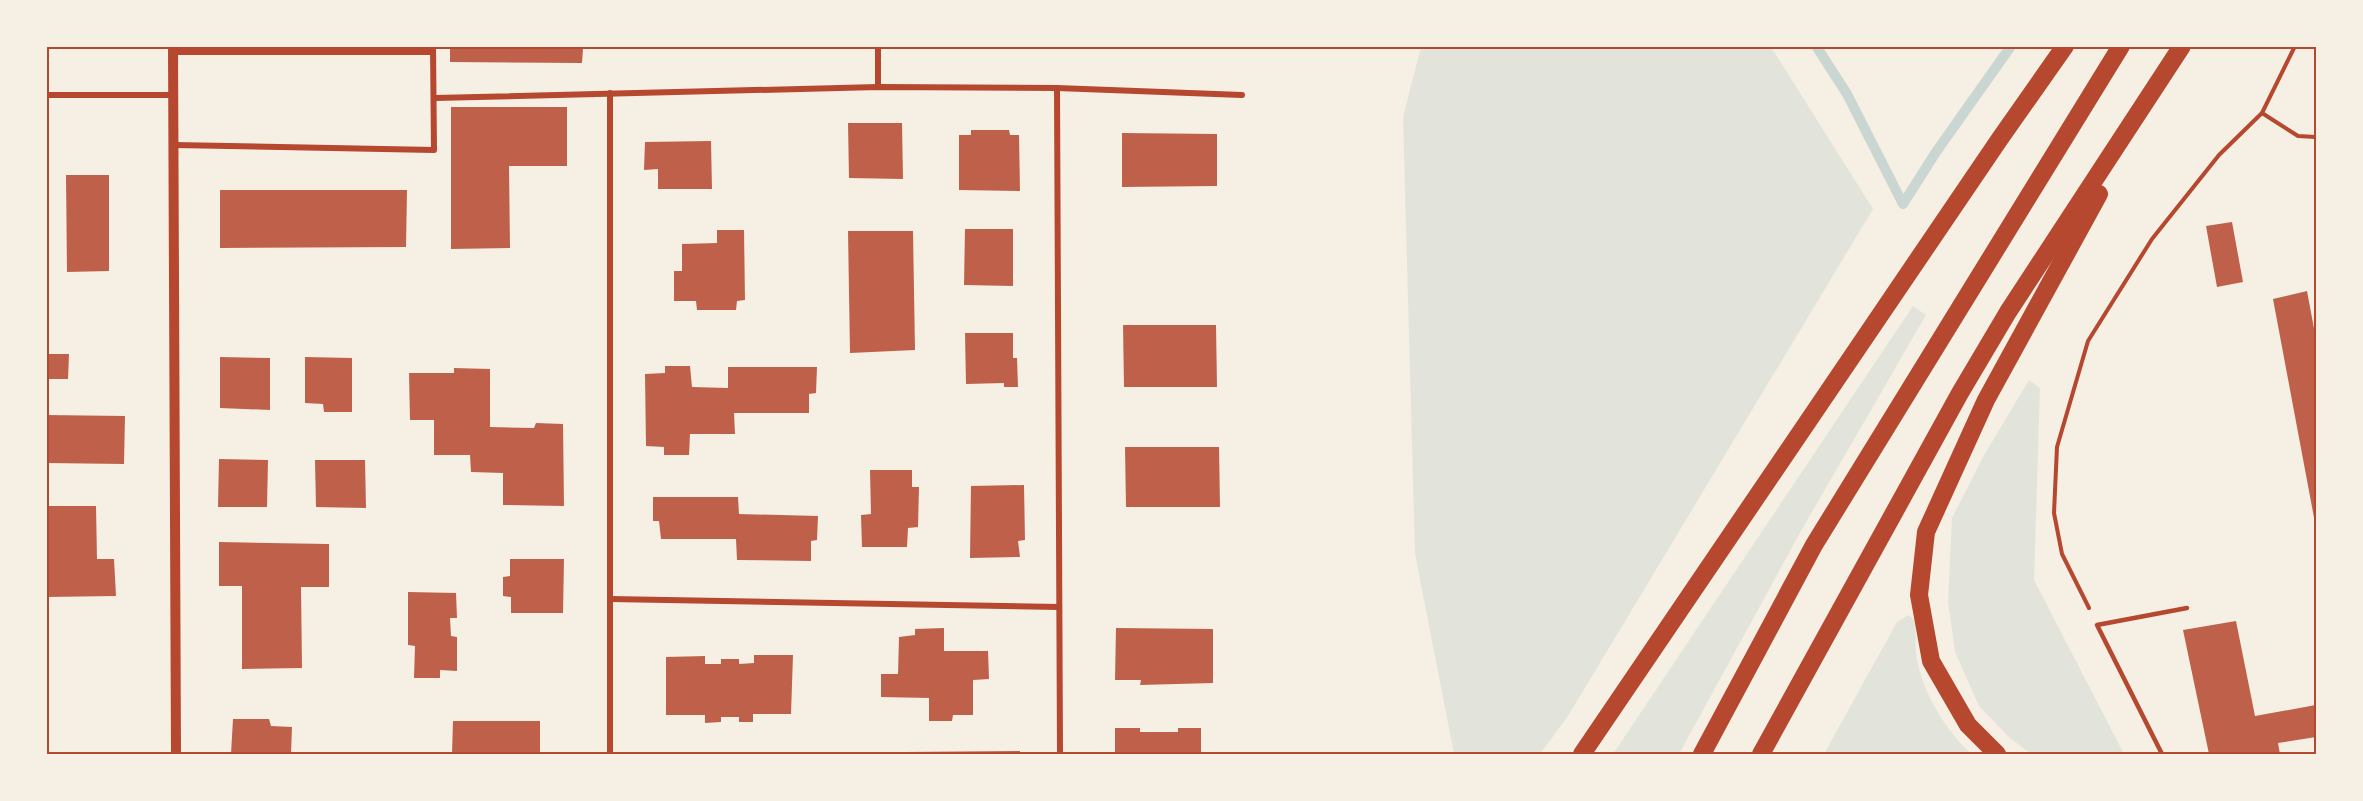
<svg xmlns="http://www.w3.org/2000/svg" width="2363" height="801" viewBox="0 0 2363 801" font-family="Cabin,sans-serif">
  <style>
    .green { fill: #e2e4dc }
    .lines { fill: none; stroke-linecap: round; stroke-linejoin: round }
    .stream { stroke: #c9d6d2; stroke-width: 10 }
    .building { fill: #bf614a }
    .path { stroke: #b5482f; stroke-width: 4 }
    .service { stroke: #b5482f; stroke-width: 4.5 }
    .minor { stroke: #b5482f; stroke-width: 6 }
    .tertiary { stroke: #b5482f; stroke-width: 10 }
    .motorway { stroke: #b5482f; stroke-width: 18 }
    .neatline { fill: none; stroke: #b5482f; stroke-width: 2 }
  </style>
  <rect width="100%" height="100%" fill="#f6efe4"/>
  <!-- green -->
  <g class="green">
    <path d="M1421,47H1771L1873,209L1568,716L1540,754H1454L1415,554L1403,117Z"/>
    <path d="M1913,306L1926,315L1801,531L1679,754H1613Z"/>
    <path d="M2029,380L2040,388L2034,580L2124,754H2031L2010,738L1979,706L1955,652L1948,602L1952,518L1983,457Z"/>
    <path d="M1909,615L1915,622C1916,634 1915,648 1917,660C1924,695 1946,730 1971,754H1824L1897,622Z"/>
  </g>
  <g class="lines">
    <!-- stream -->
    <path class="stream" d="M1816,46L1847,94L1903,204L1936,152L2011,46"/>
  </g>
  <!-- building -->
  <g class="building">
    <path d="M450,46H596V48L583,49L582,63L450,62Z"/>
    <path d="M451,107H567V166H509L510,248L451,249Z"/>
    <path d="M848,123H902L903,179L849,178Z"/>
    <path d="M971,130H1009L1010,135H1019L1020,191L959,190V135H971Z"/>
    <path d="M1122,133L1217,134V186L1122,187Z"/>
    <path d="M711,141L712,189H658V169L644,170L645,142Z"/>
    <path d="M66,175H109V271L67,272Z"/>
    <path d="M220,190H407L406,247L220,248Z"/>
    <path d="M2232,222L2243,282L2217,287L2206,226Z"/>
    <path d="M965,229H1013V286L964,285Z"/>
    <path d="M717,230H744L745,300L737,301L736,310H697L696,301H674V271H682V244L717,243Z"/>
    <path d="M848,231H913L915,350L850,353Z"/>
    <path d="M2307,291L2316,339L2315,523L2273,299Z"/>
    <path d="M1123,325H1216L1217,387H1124Z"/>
    <path d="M965,333H1013V358H1017L1018,387H1004V383L966,384Z"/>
    <path d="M46,354H69L68,379H46Z"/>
    <path d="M220,357L270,358V410L220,408Z"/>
    <path d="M305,357L352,358V412H324L323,404L305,403Z"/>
    <path d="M665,366H690L692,387L728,388V367H817L816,393L809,394V413H734L735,434H690L689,455H664V447L646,446L645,374L665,373Z"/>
    <path d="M454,368L490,369V427L534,428L536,423L563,424L564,506L503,505V473L471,472L470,455H434V420H410L409,373H454Z"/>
    <path d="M46,415L125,416L124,464L46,463Z"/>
    <path d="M1125,447H1219L1220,507H1126Z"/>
    <path d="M219,459L268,460L267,507H218Z"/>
    <path d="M315,460H365L366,508L316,507Z"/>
    <path d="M870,470H912V487H919L918,527L908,528L907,547H862L861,515L871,514Z"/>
    <path d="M1024,485L1025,540L1018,541L1020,557L970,558L971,486Z"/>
    <path d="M653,497H738L739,514L818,516L817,540L811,541V561L737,560L736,539H661L659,521H653Z"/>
    <path d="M46,506H96L97,559H114L116,596L46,597Z"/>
    <path d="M219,542L329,544V587H301L302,668L242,669V586H219Z"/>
    <path d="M510,559H564L563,613H511V597L503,596V577L510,576Z"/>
    <path d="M408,592L456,593L457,618H450L451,636L457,637V671L440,670V678H414L415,646L408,645Z"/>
    <path d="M2236,621L2255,716L2316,705V737L2278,743L2280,754H2209L2183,630Z"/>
    <path d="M944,628V651H988L989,679L973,680V715H953L952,721H929V698L881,697V674H898L899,637L915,635V629Z"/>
    <path d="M1116,628L1213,629V683L1140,685L1141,680H1115Z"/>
    <path d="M754,655H793L791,714H753V722H739V717H721V722L705,723V715H666V657L705,656V664H721V659H739V664L754,663Z"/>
    <path d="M233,719H269L271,726L292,727L291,754H231Z"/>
    <path d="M453,721H540V754H452Z"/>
    <path d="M1115,728H1140V732H1178V728H1201V754H1115Z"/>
    <path d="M1020,751V754H905V752Z"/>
  </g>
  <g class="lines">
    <!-- path -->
    <g class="path">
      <path d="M2262,113L2298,136L2316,137"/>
      <path d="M2089,608L2062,554L2054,513L2057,447L2088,341L2152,239L2219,155L2262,113L2295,46"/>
    </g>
    <!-- service -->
    <path class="service" d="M2162,754L2097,625L2187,608"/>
    <!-- minor -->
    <g class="minor">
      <path d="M878,46V87"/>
      <path d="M173,52H433"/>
      <path d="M1057,88L1060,754"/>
      <path d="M610,93V754"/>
      <path d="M46,95H174"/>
      <path d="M435,98L878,87L1057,88L1242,95"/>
      <path d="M174,145L434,150L433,46"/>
      <path d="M610,599L1059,607"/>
    </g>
    <!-- tertiary -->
    <path class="tertiary" d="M173,46L176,754"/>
    <!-- motorway -->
    <g class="motorway">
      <path d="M1582,754L1999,140L2065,46"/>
      <path d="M1702,754L1814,545L2121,46"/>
      <path d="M1761,754L1960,393L2008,312L2182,46"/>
      <path d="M1997,754L1968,725L1931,661L1919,595L1926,532L1986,400L2099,194"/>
    </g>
  </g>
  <!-- border -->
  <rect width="2363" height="801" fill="none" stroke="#f6efe4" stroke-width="96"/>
  <rect x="48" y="48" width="2267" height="705" class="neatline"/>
</svg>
